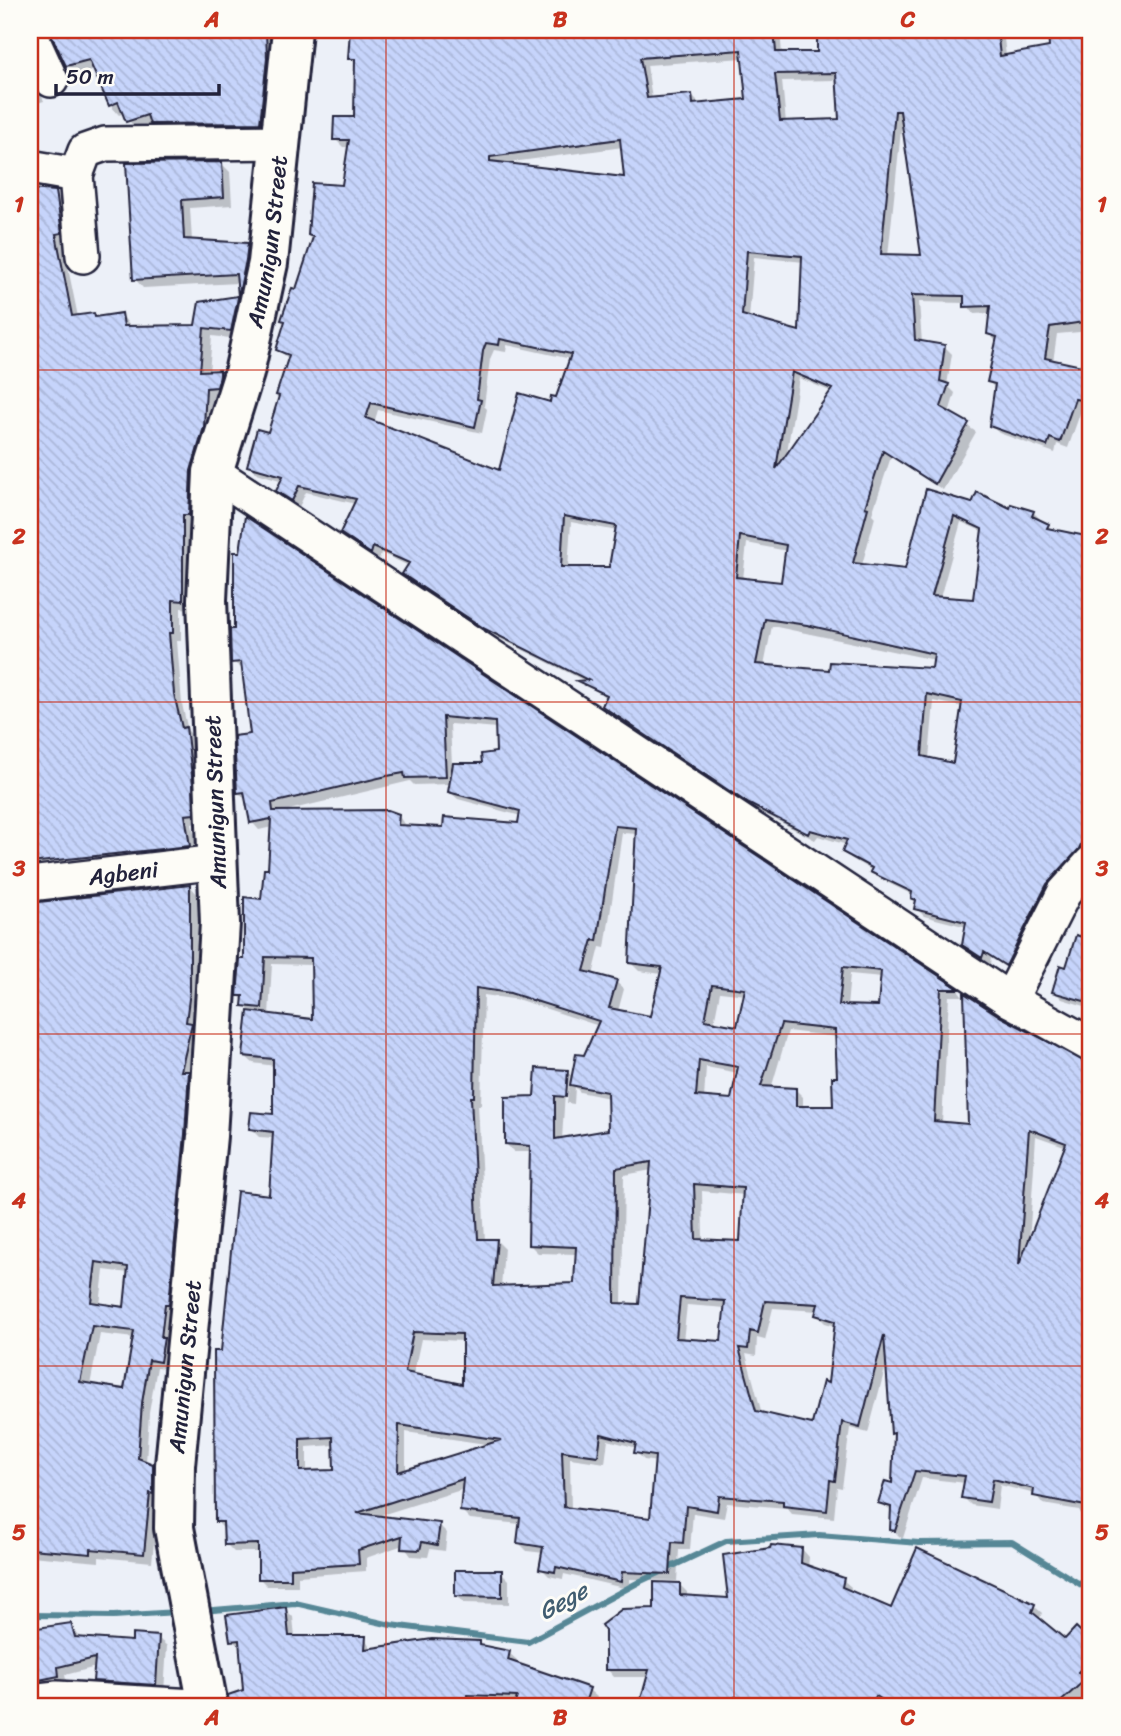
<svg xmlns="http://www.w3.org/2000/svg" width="1121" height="1736" viewBox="0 0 1121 1736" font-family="Sriracha,sans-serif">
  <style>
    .shadow { fill: #0003; fill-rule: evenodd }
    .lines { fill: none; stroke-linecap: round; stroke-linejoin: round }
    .stream { stroke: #578796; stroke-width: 6 }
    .building { fill: url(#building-back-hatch); stroke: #22223b; stroke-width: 2; fill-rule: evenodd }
    .minor-casing { stroke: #22223b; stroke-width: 38 }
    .major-casing { stroke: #22223b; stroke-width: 44 }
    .minor { stroke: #fdfcf7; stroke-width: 33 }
    .major { stroke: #fdfcf7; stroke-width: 38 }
    .grid { fill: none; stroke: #c8321e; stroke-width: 2; stroke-opacity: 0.55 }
    .labels { text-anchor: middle; stroke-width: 6; stroke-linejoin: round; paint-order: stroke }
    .street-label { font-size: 23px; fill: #22223b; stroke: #fdfcf7 }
    .water-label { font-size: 24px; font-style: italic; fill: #415d70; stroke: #fdfcf7 }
    .neatline { fill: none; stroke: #c8321e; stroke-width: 2.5 }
    .grid-label { font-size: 23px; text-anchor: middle; font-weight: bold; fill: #c8321e }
  </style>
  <defs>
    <pattern id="building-back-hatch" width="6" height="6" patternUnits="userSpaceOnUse" patternTransform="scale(1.75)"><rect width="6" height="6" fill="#c6d4fb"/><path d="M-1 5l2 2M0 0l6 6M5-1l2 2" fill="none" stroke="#aab6d8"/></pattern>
  </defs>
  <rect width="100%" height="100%" fill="#ecf0f8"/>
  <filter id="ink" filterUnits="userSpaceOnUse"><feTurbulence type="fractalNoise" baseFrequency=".0143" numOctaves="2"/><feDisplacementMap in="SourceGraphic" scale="14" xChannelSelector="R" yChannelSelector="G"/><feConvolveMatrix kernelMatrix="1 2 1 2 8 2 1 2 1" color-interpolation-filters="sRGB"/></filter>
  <g filter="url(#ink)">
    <!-- shadow -->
    <g class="shadow">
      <path d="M49,30H269L274,35L269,132L161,133L153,125L136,130L124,113L119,115L110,105L95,70L77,75L67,65Z"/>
      <path d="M352,30H780L782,54L819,53V30H1003L1006,56L1050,48V30H1091V331L1057,334L1053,362L1091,370V407L1083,405L1068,448L1057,444L1055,453L999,433L991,426L996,389L988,381L996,341L989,334L991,313L974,314L966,303L919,302L922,343L944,346L952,354L947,385L955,393L949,413L976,432L943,490L891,457L872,514L875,517L862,565L906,571L927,491L973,505L1033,512L1054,532L1091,538V844L1013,972L991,958L990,964L971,952L964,944L967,927L924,916L916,908L917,903L913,895L880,879L873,871L852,859L844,852L847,845L818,836L815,840L759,811L611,714L604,706L607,698L581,682H587L495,636L411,581L404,574L409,566L381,553L379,559L350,540L342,533L356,504L306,492L299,507L278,490L283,481L257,473L249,466L269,434L289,359L278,350L286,323L283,320L297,291L315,239L310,235L343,187L350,147H343L335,139L356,119L357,65L350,58ZM743,58L748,100L699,103L692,96L652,99L647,65ZM838,80L840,121L786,123L782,81ZM902,120L923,256H888ZM623,147L626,179L505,163ZM754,257L804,262L801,333L749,319ZM507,345L571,359L557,399L500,472L374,423L378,410L482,433L487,409L484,406L490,359L494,350L506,352ZM799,378L832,392L786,458ZM571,522L617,531L611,569H568ZM961,522L984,532L974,601L940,598ZM747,543L787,551L783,584L743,579ZM772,626L935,660L933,670L831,672L764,666ZM934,701L963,707L955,765L929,759Z"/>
      <path d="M30,71L44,101L30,105Z"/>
      <path d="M30,115L41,157L30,160Z"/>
      <path d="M222,164L230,172L232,205L190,208L192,241L247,244L256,253L239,339L212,336L209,373L219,372L228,381L225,395L214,396L212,436L197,523L191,522V609L181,608V641H177L182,704L188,731L194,737L202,822L192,824L198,854L30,874V794L53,790L48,758L30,761V206H32L30,191L55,193L64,202L69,241L63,243L78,317L93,315L97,319L122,315L131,328L196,327L200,303L240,297L238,283L143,288L135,279L128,165Z"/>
      <path d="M246,519L958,990L963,996H949L942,1123L970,1126L966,996L1081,1063L1091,1066V1523L1085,1521L1079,1510L1043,1504L1035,1494L1000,1485L997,1509L971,1505L963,1497L966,1483L922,1478L903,1538L900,1537L892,1529L893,1512L880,1502L894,1486L896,1436L893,1433L887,1361L868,1433L850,1428L842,1488L837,1487L834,1518L792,1514L787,1508L727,1503L724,1518L693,1513L690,1550H679L677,1581L630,1579L628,1589L564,1574L563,1579L549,1576L541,1568L544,1553L527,1551L519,1543L521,1524L470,1519L462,1511L464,1489L375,1517L439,1525L447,1533L445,1551L430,1549L428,1557L411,1556L403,1545L366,1558V1571L298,1576V1586H267L259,1578V1552H234L226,1544L224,1529L216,1521L222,1353L270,1197L275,1138L259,1137L251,1129L274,1116L275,1066L253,1063L245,1056L250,1012L239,995L269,871L272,827L259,830L252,822L246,800L238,792L252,736L244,670L233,662ZM450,724L497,728V753L484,764L452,765ZM410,781L414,785L451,784L450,792L458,799L521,816L520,825L406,827L398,815L276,813ZM622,833L638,834L631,963L639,971L662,974L651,1018L618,1011L624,989L616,982L593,975L600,947L605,948ZM272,964L313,965L314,1021L269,1015ZM850,974L882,977L880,1008L847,1007ZM720,992L746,995L739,1028L714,1023ZM484,995L520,1000L599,1026L573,1077L567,1072L536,1098L506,1144L514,1152H532L530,1245L538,1253L577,1254L575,1285L501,1288L504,1248L496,1240L485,1241L478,1105H481ZM788,1031L837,1037L838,1078L835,1107L803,1108V1097L795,1089H771ZM706,1067L739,1073L733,1101L704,1099ZM566,1076H570L567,1103L574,1104L575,1087L580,1092L609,1098L610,1131L562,1139ZM1036,1136L1067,1147L1029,1243ZM652,1170L641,1306L622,1305L624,1175ZM702,1191L745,1195L742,1243L703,1241ZM687,1305L726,1308L723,1343L683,1341ZM773,1308L818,1311L817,1315L825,1323L836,1326L829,1385L813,1426L762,1414L746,1354L756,1356L757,1338L765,1340ZM421,1339L463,1341L464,1386L413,1376ZM406,1432L492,1445L406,1472ZM608,1440L637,1448L636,1452L644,1460L657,1462L651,1520L571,1510L570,1458L605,1463ZM335,1445V1472L307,1473V1447Z"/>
      <path d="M190,886L198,895L200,1033L190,1075L197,1082L168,1369L157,1367L149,1413L146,1463L161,1474L152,1562L99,1557V1562L30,1556V905ZM104,1270L129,1273L126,1309L100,1305ZM100,1334L134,1338L125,1391L90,1385Z"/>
      <path d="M1091,913V1008L1062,999L1054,991Z"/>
      <path d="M802,1549L809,1557L808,1567L843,1580L851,1587L850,1592L892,1610L1034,1606L1042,1613L1039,1620L1065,1642L1076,1629L1091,1643V1706H876L840,1683L827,1702L832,1706H641L649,1677H614L607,1669L680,1585L687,1592V1597L730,1600Z"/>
      <path d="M501,1572L509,1580V1604L464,1603L457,1596Z"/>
      <path d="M285,1609L293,1617L295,1638H365L372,1650L479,1643L484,1647L509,1653L517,1660L516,1665L589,1690L597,1697L594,1706H407L406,1695L376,1700L377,1706H240L236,1694L245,1692L241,1648L232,1640Z"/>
      <path d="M71,1625L81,1639L134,1643L158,1638L167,1646L164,1692L104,1689L95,1680L96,1667L65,1675L67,1684L30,1693V1631Z"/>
    </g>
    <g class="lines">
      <!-- stream -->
      <g class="stream">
        <path d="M202,1611L295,1603L391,1625L528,1642L641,1581L726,1541L819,1535L919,1543L1012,1542L1091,1591"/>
        <path d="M30,1615L114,1616L177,1612"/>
      </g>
    </g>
    <!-- building -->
    <g class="building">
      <path d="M49,30H266L267,58L260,123L150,124L147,115L126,122L118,102L109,106L89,60L66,66Z"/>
      <path d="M350,30H543L545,38L584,30H774L776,52H817V30H997L1000,56L1049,47L1048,30H1091V321L1050,327L1045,358L1091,368V402L1075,399L1060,442L1050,438L1047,446L989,426L995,384L987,382L997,337L987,334L990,306L964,307V296L912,295L915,340L945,345L940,381L949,384L941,407L969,423L935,484L883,451L865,507L868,508L853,563L905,569L926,489L972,503L977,492L1010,508L1011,504L1034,511L1032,516L1049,524L1047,528L1091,537V820L1079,849L1047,884L1006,966L984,952L982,958L962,945L966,922L914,909L916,900L911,898L912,892L870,872L872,868L842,852L847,840L810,830L808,834L749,804L602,706L607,695L577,681L588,680L485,629L402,574L409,563L373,547L371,554L340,533L356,499L299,486L292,501L276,491L283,476L247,466L257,429L268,432L279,396L276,395L289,355L276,350L285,321L281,320L292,288L296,289L313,237L308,235L312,183L342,185L349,140H333L334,117H354L355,59H348ZM741,50L746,99L693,104L692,94L647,98L640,58ZM836,73L839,119L780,121L775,74ZM895,111H900L921,255L881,254ZM620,139L624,177L490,161V157ZM747,251L802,256L799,331L742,315ZM500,339L571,354L556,397L551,396L550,402L519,393L499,470L366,418L371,403L475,427L481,400L477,399L483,351L486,343L499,345ZM792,372L832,389L776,469ZM564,516L616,526L609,567H561ZM954,516L982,529L973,599L932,596ZM740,536L786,545L781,582L736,577ZM765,619L807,625L934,654L932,668L830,662L829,670L756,664ZM927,694L962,702L953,763L922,756Z"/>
      <path d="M222,162L224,197L182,200L184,239L248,243L246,260L231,331L204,328L200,371L220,370V376L217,387L206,388L204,427L191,471L189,515H183V601L173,600V633H169L174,694L182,728L186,727L193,784L194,814L185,815L190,846L30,863V731H34L30,702V225L34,224L30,189L56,191L62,233L56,234L72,316L94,313L95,317L122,313L124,326L195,325L199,302L238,296L236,274L133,280L126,163Z"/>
      <path d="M245,516L959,989H941L934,1121L968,1124L964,993L1001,1017L1091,1064V1507L1033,1496L1034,1489L993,1479L989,1502L961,1498L965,1476L915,1471L895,1531L890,1530L891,1507L878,1503L885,1481L892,1483L894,1433L891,1434L884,1335L860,1427L842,1422L835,1481L830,1480L827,1511L783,1506V1501L719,1496L717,1511L686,1506L683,1543L672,1542L670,1574L622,1572L621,1582L556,1567L555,1572L539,1569L543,1547L517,1543L520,1518L460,1511L463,1479L357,1513L440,1523L437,1545L422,1542L420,1550L401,1549L402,1536L358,1550L359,1564L291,1568V1579H258V1544L224,1545L223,1522H215L214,1351H221L237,1191L269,1195L273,1132L249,1129L251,1112L273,1114V1059L243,1056L248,1011L312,1019L311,958L265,957L262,1008L242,1006L243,996H237L240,959H244V897L261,899L264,869H268L271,819L250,823L244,792L237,793L234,736L250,734L241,662L231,663L230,629H234V552H240ZM443,717L495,722L496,752L481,754L482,763H453L448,792L520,811L518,823L444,817L443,827L398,825L399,814L388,810L273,811L272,803L387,776L404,773L405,778L446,777ZM615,826L636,828L629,963L662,967L650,1016L609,1008L617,980L584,971L593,940L597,941ZM843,967L881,971L878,1006L839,1005ZM712,985L745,989L737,1026L705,1020ZM476,988L510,993L599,1021L584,1055L576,1054L570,1085L607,1092L608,1130L555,1139V1096L566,1097L568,1070L536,1068L534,1096L505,1097V1144L530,1146L528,1245L576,1247L574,1283L493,1286L497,1239H478L471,1097H474ZM781,1024L835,1030L837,1077H832L833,1106H796V1088L761,1086ZM699,1060L738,1067L731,1099L696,1096ZM1029,1129L1066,1143L1019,1265ZM651,1162L639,1304L615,1303L616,1168ZM694,1184L743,1188L740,1241L696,1239ZM680,1298L725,1301L721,1341L676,1338ZM765,1301L818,1304L815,1315L835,1321L828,1383L823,1381L812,1424L756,1411L739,1348L748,1349L750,1331L758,1333ZM413,1332L462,1334V1384L405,1372ZM399,1425L501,1440L398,1472ZM601,1434L636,1443L634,1453L655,1456L650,1518L564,1507L562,1451L598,1456ZM333,1437L334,1470L300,1471V1439Z"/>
      <path d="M190,885V991L186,1022L192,1023L181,1071H189L185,1134L169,1304H165L161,1338H164L160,1362L149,1360L142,1403L138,1458L153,1464V1494L150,1493L144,1554L91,1549V1554L30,1549V903ZM96,1262L128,1267L124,1307L91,1302ZM92,1326L134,1331L124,1389L80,1382Z"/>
      <path d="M1076,935L1091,940V1003L1052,992L1060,965L1066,967Z"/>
      <path d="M771,1545L802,1548L801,1563L844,1578L842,1587L891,1608L917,1548L1035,1604L1032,1612L1065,1639L1076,1627L1091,1641V1658L1078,1672L1085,1680L1056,1706H892L876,1696L871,1706H769L735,1697L732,1706H695L673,1701L672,1706H639L649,1670H605V1631L601,1625L622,1609L654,1608V1582L680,1583V1595L728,1598L723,1555L770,1548Z"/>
      <path d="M455,1570H502V1597L455,1596Z"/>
      <path d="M286,1607L289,1636H366L365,1649L432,1639L480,1641V1645L510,1651L508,1660L590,1688L584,1706H514L517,1697L468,1695V1706H229L228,1695L243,1690L239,1640L230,1641L226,1615Z"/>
      <path d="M71,1623L75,1637L132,1641V1634L159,1636L156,1685L93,1681L95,1658L58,1667L59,1676L34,1681L30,1660V1629Z"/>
    </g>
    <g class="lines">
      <!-- minor casing -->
      <g class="minor-casing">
        <g id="minor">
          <path d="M30,34L51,80"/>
          <path d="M30,167L76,175"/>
          <path d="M83,256L76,175L85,151L105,144L282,142"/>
          <path d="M213,472L1010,1000L1091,1045"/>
          <path id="s1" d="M30,884L218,862"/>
          <path d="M1010,1000L1064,893L1091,863"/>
          <path d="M30,1701L57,1698L194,1706"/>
        </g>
      </g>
      <!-- major casing -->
      <g class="major-casing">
        <g id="major">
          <path id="s2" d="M208,1706L174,1528L175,1465L207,1136L220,923L207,600L213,472L244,373L268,263L292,30"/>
        </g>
      </g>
      <!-- minor -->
      <use href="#minor" class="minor"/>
      <!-- major -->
      <use href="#major" class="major"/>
    </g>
  </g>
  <!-- grid -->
  <path class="grid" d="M386,30V1706M734,30V1706M30,370H1091M30,702H1091M30,1034H1091M30,1366H1091"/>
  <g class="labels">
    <!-- street labels -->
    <g class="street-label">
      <text dy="8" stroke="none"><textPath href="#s2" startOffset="1477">Amunigun Street</textPath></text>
      <text transform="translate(215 802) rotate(-92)" y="8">Amunigun Street</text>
      <text dy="8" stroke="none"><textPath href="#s1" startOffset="94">Agbeni</textPath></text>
      <text dy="8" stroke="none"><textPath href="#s2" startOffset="343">Amunigun Street</textPath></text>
    </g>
    <!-- water labels -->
    <g class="water-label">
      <text transform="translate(563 1601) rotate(-29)" y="8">Gege</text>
    </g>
  </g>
  <!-- margin -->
  <rect width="1121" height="1736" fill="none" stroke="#fdfcf7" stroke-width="77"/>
  <!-- scale -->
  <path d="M56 84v10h163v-10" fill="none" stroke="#22223b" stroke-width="3.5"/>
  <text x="66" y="84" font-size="21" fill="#22223b" stroke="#fdfcf7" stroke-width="5" paint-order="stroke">50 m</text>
  <rect x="38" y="38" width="1044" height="1660" class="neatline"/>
  <g class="grid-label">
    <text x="212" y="27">A</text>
    <text x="560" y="27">B</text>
    <text x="908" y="27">C</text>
    <text x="19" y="212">1</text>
    <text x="1102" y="212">1</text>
    <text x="19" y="544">2</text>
    <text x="1102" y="544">2</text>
    <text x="19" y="876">3</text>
    <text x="1102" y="876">3</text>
    <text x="19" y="1208">4</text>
    <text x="1102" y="1208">4</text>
    <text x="19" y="1540">5</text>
    <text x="1102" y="1540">5</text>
    <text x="212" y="1725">A</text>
    <text x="560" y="1725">B</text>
    <text x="908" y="1725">C</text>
  </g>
</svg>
